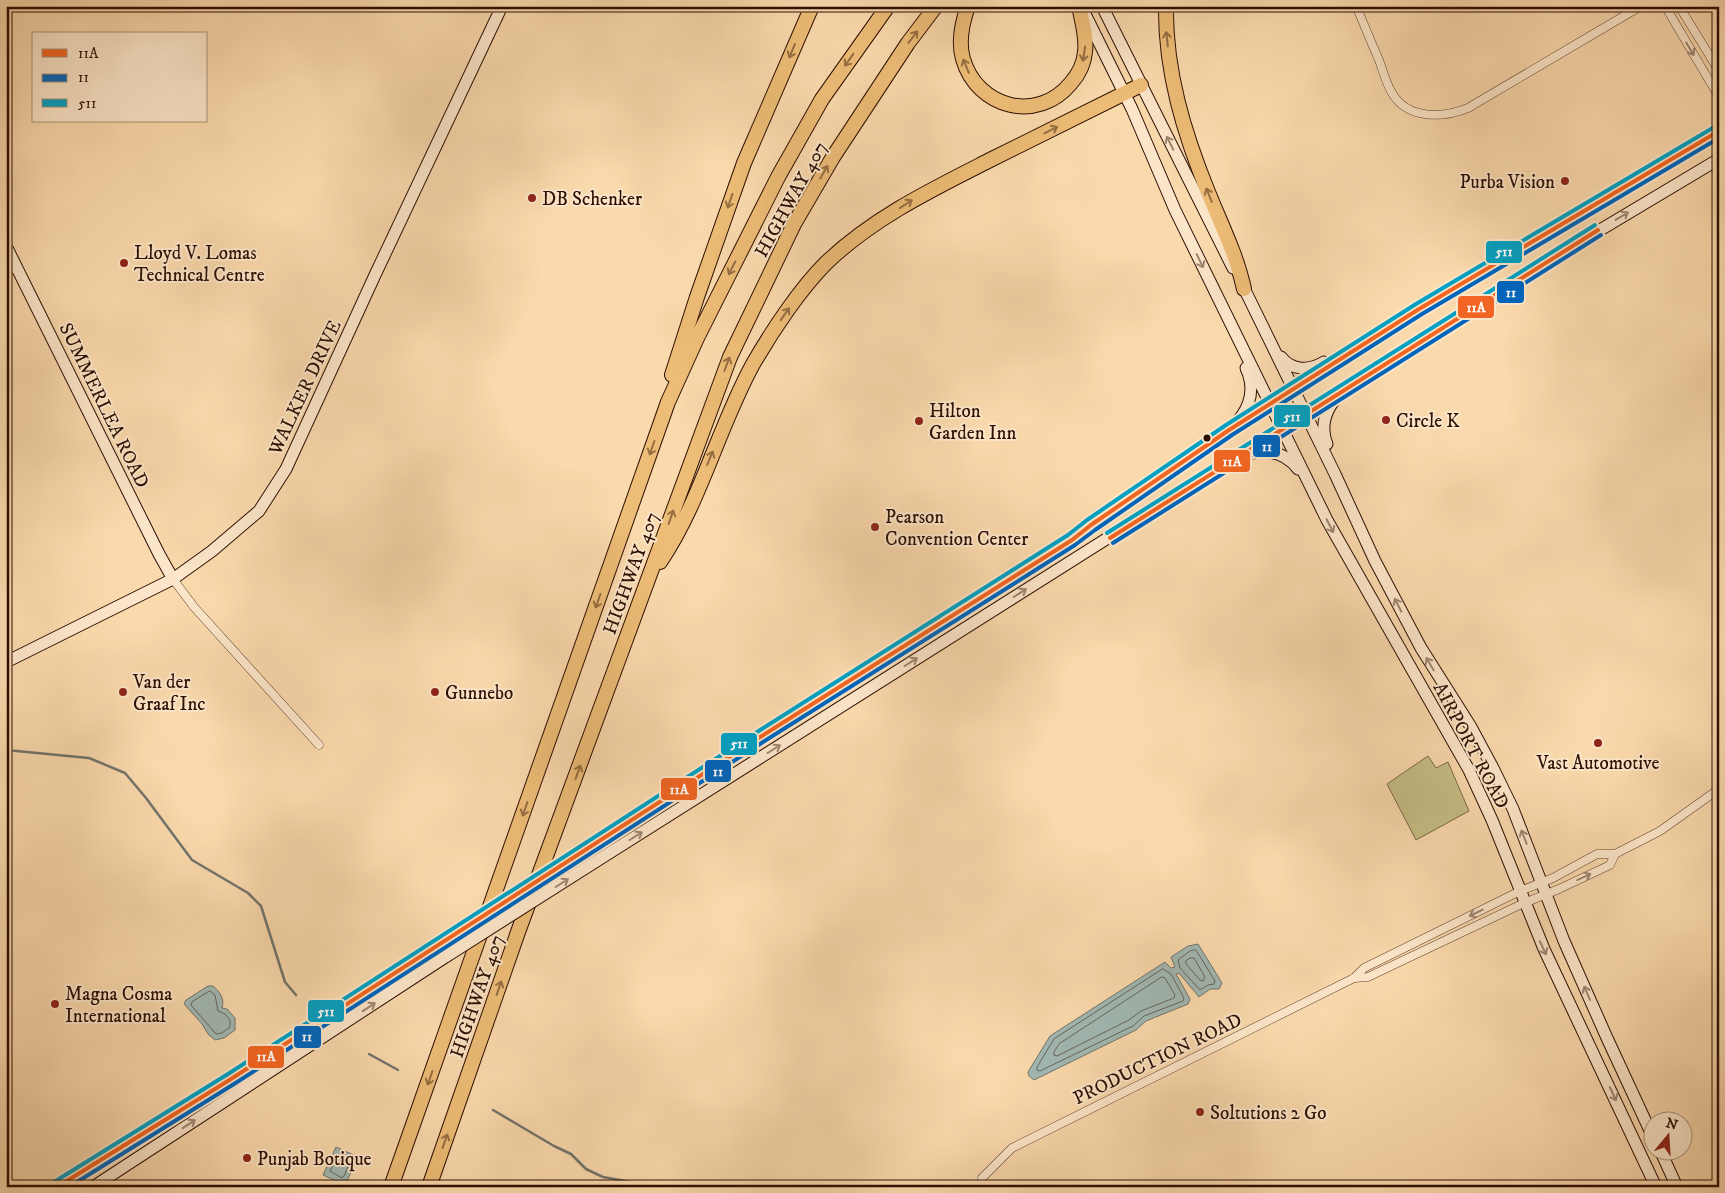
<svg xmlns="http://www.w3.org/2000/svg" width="1725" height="1193" viewBox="0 0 1725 1193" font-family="'IM FELL DW Pica',serif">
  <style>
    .green { fill: #c6bd84; stroke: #796644 }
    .water { fill: #a1b8b3; stroke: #72746d }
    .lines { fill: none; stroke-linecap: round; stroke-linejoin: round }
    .shore { stroke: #66635b; stroke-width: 1 }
    .stream { stroke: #72746d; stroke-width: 2.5 }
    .street-casing { stroke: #60412d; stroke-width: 9 }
    .secondary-casing { stroke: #2c0e03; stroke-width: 13 }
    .highway-casing { stroke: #2c0e03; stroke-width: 16 }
    .street { stroke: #fce6c9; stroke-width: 8 }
    .secondary { stroke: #fce6c9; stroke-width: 11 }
    .highway { stroke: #edbc76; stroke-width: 14 }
    .secondary-bridge-casing { stroke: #2c0e03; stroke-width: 13; stroke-linecap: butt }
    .secondary-bridge { stroke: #fce6c9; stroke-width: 11 }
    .bus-1-casing { stroke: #fce6c9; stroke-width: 8 }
    .bus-2-casing { stroke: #fce6c9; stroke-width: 8 }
    .bus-3-casing { stroke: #fce6c9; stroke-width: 8 }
    .bus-1 { stroke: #f26522; stroke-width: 4 }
    .bus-2 { stroke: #0065bd; stroke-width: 4 }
    .bus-3 { stroke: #02a1c4; stroke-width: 4 }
    .oneway { stroke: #966e42 }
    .oneway2 { stroke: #9e8570 }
    .poi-dot { fill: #8f2418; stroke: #fce6c9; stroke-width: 2 }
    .bus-dot { fill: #2c0e03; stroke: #fce6c9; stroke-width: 2 }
    .labels { text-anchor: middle; stroke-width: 4; stroke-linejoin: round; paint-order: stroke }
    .poi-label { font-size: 19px; fill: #2c0e03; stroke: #fce6c9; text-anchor: start }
    .street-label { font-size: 19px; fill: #2c0e03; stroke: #fce6c9 }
    .line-badge { stroke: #fce6c9; stroke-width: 2 }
    .badge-label { font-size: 14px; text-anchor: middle; font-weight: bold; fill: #fff }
  </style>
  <rect width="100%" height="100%" fill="#fad9ac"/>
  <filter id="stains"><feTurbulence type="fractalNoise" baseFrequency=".004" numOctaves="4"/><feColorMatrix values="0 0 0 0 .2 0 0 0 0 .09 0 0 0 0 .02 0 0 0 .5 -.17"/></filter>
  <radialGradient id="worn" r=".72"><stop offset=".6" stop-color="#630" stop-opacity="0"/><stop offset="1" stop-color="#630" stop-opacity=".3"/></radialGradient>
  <!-- green -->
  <path class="green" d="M1428,756L1436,768L1448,762L1469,811L1416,840L1387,784Z"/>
  <!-- water -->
  <g class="water">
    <path d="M1198,944L1222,983L1219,989H1210L1199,997L1179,973L1176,974L1190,999L1188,1004L1146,1021L1136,1030L1034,1080L1029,1076L1028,1072L1050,1036L1165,962L1171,968L1175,967L1171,957L1188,946Z"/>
    <path d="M208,986H213C220,992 225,999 222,1008L227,1009L235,1018V1030L224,1038L215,1040L208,1034L202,1024L184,1004L186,1000Z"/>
    <path d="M336,1147L356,1156V1162L345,1185L323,1175Z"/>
  </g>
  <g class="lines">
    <!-- shore -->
    <g class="shore">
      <path d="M1196,950L1215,981L1214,984L1208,985L1200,990L1180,968L1178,960L1190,951Z"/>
      <path d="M1190,958H1194L1205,977L1203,981L1200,980L1186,964V961Z"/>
      <path d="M1163,969L1171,974L1184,998L1183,1001L1144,1016L1133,1026L1040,1071L1037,1070V1067L1054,1039Z"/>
      <path d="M1162,977L1165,978L1175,995L1174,998L1141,1011L1129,1020L1057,1056L1054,1055V1052L1059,1044Z"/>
      <path d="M210,991L215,995L218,1011L225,1014L230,1020V1027L222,1033L216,1034L191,1005L192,1002Z"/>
      <path d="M340,1154L351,1160L344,1176L342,1178L330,1171L338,1155Z"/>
    </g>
    <!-- stream -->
    <g class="stream">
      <path d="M6,750L89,758L125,773L146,798L192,860L248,893L261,906L285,982L296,995"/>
      <path d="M369,1054L398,1070"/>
      <path d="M493,1110L554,1146L571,1154L586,1169L603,1177L642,1184L644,1187"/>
    </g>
    <!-- street casing -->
    <g class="street-casing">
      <g id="street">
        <path d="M1356,6C1364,24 1371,42 1379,60C1383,71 1386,83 1392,93C1408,120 1443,118 1468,108L1641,6"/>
        <path d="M1667,6L1668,11L1719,97"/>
        <path d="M1679,6L1719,71"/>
        <path d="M173,579L194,607L319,745"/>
        <path d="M1354,978L1368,977L1524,903L1559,889L1610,865L1615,854"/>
        <path d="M982,1178L1012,1148L1354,978L1364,968L1520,891L1553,878L1597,854H1615L1660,831L1719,789"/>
      </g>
    </g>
    <!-- secondary casing -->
    <g class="secondary-casing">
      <g id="secondary">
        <path d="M1102,6L1233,268"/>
        <path d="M1084,12L1132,109L1175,210L1327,520L1469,770L1492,820L1544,949L1656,1187"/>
        <path d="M6,246L159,554L173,579"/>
        <path d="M1241,282L1335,474L1375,561L1421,648L1471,727L1493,768L1513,809L1564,941L1607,1038L1652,1135"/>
        <path d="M1281,357C1292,371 1309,371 1324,362"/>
        <path d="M1237,422C1251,406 1255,387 1246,368"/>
        <path d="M1327,444C1320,427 1325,411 1337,397"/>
        <path d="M1248,454C1267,449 1285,452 1298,469"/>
        <path d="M6,662L173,579L212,551L259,511L286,469L375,275L502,6"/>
        <path d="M605,838L757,739L1072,540L1091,525L1229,430L1419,309L1719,131"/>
        <path d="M595,862L1513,282L1719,159"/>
        <path d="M1660,1150L1677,1187"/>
        <path d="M57,1187L231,1079L458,931"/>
        <path d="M93,1187L447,956"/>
      </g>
    </g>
    <!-- highway casing -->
    <g class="highway-casing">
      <g id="highway">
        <path d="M968,6C962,23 958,42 963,59C977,108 1038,124 1071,83C1079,74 1084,63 1085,52C1087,37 1082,21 1079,6"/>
        <path d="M1166,6C1165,71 1184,133 1208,192C1221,224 1237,256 1244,289"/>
        <path d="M672,375L697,297L744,163L812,6"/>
        <path d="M660,562C701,501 718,428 753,364C772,331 800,289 826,263C874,217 933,189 992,159C1041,135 1091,110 1141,85"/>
        <path d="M391,1187L668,402L697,338L778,177L822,99L888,6"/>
        <path d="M429,1187L518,932L730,357L794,224L833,157L908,43L936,6"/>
      </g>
    </g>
    <!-- street -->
    <use href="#street" class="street"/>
    <!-- secondary -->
    <use href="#secondary" class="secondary"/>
    <!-- highway -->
    <use href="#highway" class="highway"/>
    <!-- secondary-bridge casing -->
    <g class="secondary-bridge-casing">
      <g id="secondary-bridge">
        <path d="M458,931L605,838"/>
        <path d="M447,956L595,862"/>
      </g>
    </g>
    <!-- secondary-bridge -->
    <use href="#secondary-bridge" class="secondary-bridge"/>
    <!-- bus-1 casing -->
    <g class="bus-1-casing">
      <g id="bus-1">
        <path d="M1110,538L1598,230"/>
        <path d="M57,1187L231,1079L757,739L1072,540L1091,525L1229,430L1419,309L1719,131"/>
      </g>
    </g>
    <!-- bus-2 casing -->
    <g class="bus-2-casing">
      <g id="bus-2">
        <path d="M1113,543L1601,235"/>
        <path d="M69,1187L234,1084L760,744L1075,545L1095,530L1232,435L1422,314L1719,138"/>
      </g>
    </g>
    <!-- bus-3 casing -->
    <g class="bus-3-casing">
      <g id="bus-3">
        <path d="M1107,533L1595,225"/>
        <path d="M54,1182L228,1074L754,734L1068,535L1087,520L1226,425L1416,304L1716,126"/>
      </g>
    </g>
    <!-- bus-1 -->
    <use href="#bus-1" class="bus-1"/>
    <!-- bus-2 -->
    <use href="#bus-2" class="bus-2"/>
    <!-- bus-3 -->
    <use href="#bus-3" class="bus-3"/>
  </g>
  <!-- one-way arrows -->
  <defs><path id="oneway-shaft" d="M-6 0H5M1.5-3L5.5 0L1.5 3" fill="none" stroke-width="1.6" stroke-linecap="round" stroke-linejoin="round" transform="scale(1.25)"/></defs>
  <g class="oneway">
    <use href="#oneway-shaft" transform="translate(913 37) rotate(-52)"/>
    <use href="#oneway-shaft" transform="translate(1167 39) rotate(-96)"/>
    <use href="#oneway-shaft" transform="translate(792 51) rotate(113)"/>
    <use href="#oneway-shaft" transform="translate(1084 54) rotate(99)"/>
    <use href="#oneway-shaft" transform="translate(849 60) rotate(125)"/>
    <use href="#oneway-shaft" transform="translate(966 66) rotate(-113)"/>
    <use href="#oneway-shaft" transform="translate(1051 130) rotate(-27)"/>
    <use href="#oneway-shaft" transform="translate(824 172) rotate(-60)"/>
    <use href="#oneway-shaft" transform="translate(1209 195) rotate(-112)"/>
    <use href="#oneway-shaft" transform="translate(730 201) rotate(109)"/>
    <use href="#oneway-shaft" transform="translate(906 204) rotate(-33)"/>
    <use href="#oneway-shaft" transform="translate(732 268) rotate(117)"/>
    <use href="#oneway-shaft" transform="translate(785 314) rotate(-55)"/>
    <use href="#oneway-shaft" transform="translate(727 364) rotate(-69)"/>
    <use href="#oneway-shaft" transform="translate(652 448) rotate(109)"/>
    <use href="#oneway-shaft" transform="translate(710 458) rotate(-67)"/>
    <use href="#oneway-shaft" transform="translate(671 517) rotate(-71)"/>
    <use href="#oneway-shaft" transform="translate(598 601) rotate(109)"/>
    <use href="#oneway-shaft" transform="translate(578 772) rotate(-70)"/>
    <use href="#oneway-shaft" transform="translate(525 809) rotate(109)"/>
    <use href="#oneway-shaft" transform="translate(499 988) rotate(-71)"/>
    <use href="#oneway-shaft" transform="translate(430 1078) rotate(109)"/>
    <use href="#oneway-shaft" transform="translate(445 1141) rotate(-71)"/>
  </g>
  <g class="oneway2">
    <use href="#oneway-shaft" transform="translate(1690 49) rotate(59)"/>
    <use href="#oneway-shaft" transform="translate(1170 143) rotate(-117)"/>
    <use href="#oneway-shaft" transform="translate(1622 216) rotate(-31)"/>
    <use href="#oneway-shaft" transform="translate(1200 261) rotate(64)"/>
    <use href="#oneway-shaft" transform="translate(1330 526) rotate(63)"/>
    <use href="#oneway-shaft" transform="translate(1020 593) rotate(-32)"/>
    <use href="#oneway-shaft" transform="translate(1398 605) rotate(-117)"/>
    <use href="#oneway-shaft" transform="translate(911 662) rotate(-32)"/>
    <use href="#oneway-shaft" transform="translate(1430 664) rotate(-121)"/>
    <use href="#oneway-shaft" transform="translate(774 749) rotate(-32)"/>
    <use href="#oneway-shaft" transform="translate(636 836) rotate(-32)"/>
    <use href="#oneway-shaft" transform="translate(1524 837) rotate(-111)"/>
    <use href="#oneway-shaft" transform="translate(1584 877) rotate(-25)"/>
    <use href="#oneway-shaft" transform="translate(562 883) rotate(-32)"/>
    <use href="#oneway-shaft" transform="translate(1476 913) rotate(154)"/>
    <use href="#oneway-shaft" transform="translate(1543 948) rotate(65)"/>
    <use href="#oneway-shaft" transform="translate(1587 993) rotate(-114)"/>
    <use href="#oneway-shaft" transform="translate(369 1007) rotate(-33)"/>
    <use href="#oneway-shaft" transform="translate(1613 1094) rotate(65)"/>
    <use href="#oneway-shaft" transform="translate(189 1124) rotate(-33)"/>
  </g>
  <!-- markers -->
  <g class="poi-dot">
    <circle cx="1565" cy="181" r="5"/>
    <circle cx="532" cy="198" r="5"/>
    <circle cx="124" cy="263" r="5"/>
    <circle cx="1386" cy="420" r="5"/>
    <circle cx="919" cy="421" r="5"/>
    <circle cx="875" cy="527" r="5"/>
    <circle cx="123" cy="692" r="5"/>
    <circle cx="435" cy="692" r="5"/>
    <circle cx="1598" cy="743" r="5"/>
    <circle cx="55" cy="1004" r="5"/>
    <circle cx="1200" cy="1112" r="5"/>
    <circle cx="247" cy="1158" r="5"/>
  </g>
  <circle class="bus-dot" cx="1207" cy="438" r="4.5"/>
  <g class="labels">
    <!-- poi labels -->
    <g class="poi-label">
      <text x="1555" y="188" text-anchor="end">Purba Vision</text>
      <text x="542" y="205">DB Schenker</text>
      <text x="134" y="259">Lloyd V. Lomas<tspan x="134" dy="22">Technical Centre</tspan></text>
      <text x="929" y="417">Hilton<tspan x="929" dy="22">Garden Inn</tspan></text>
      <text x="1396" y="427">Circle K</text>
      <text x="885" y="523">Pearson<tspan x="885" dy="22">Convention Center</tspan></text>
      <text x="133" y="688">Van der<tspan x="133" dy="22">Graaf Inc</tspan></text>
      <text x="445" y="699">Gunnebo</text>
      <text x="1598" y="769" text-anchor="middle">Vast Automotive</text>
      <text x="65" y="1000">Magna Cosma<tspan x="65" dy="22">International</tspan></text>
      <text x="1210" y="1119">Soltutions 2 Go</text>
      <text x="257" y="1165">Punjab Botique</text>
    </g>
    <!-- street labels -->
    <g class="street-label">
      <text transform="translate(790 199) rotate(-61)" y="7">HIGHWAY 407</text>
      <text transform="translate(304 387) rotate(-65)" y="7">WALKER DRIVE</text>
      <text transform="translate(105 405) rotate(64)" y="7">SUMMERLEA ROAD</text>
      <text transform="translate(630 573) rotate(-70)" y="7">HIGHWAY 407</text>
      <text transform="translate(1472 745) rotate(62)" y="7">AIRPORT ROAD</text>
      <text transform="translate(476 996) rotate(-71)" y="7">HIGHWAY 407</text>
      <text transform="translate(1157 1058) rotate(-26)" y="7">PRODUCTION ROAD</text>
    </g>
  </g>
  <g class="line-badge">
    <rect x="1485" y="240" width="38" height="24" rx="5" fill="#02a1c4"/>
    <rect x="1496" y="280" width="29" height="24" rx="5" fill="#0065bd"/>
    <rect x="1457" y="295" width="38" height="24" rx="5" fill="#f26522"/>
    <rect x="1273" y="404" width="38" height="24" rx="5" fill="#02a1c4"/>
    <rect x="1252" y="434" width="29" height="24" rx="5" fill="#0065bd"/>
    <rect x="1213" y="449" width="38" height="24" rx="5" fill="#f26522"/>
    <rect x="720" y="732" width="38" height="24" rx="5" fill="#02a1c4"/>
    <rect x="704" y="759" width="28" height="24" rx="5" fill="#0065bd"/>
    <rect x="660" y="777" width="38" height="24" rx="5" fill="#f26522"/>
    <rect x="307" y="999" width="38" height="24" rx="5" fill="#02a1c4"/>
    <rect x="293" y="1025" width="29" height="24" rx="5" fill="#0065bd"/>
    <rect x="247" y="1045" width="38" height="24" rx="5" fill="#f26522"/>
  </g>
  <g class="badge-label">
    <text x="1504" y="256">511</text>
    <text x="1511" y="297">11</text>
    <text x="1476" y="312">11A</text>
    <text x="1292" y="421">511</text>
    <text x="1267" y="451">11</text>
    <text x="1232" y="466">11A</text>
    <text x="739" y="748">511</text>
    <text x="718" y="776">11</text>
    <text x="679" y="794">11A</text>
    <text x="326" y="1016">511</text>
    <text x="307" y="1041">11</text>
    <text x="266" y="1061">11A</text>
  </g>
  <!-- margin -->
  <rect width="1725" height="1193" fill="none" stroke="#fad9ac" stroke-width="25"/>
  <rect x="8" y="8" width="1710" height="1178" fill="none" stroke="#2c0e03" stroke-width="2.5"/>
  <rect x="12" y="12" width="1700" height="1168" fill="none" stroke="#2c0e03"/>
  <!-- legend -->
  <rect x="32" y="32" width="175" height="90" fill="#fce6c9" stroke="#a9907a"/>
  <rect x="42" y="49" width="25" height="8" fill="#f26522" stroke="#a9907a"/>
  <text x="78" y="58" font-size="15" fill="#2c0e03">11A</text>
  <rect x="42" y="74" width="25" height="8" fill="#0065bd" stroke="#a9907a"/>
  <text x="78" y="82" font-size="15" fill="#2c0e03">11</text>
  <rect x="42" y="99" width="25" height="8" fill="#02a1c4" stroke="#a9907a"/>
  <text x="78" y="108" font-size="15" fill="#2c0e03">511</text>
  <!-- north arrow -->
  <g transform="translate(1668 1136) rotate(18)"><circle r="24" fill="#fce6c9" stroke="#a9907a"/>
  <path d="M0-4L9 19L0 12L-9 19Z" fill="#8f2418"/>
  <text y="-8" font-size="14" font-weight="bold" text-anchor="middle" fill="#2c0e03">N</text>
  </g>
  <rect width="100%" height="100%" filter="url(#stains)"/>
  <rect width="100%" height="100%" fill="url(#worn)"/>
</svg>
